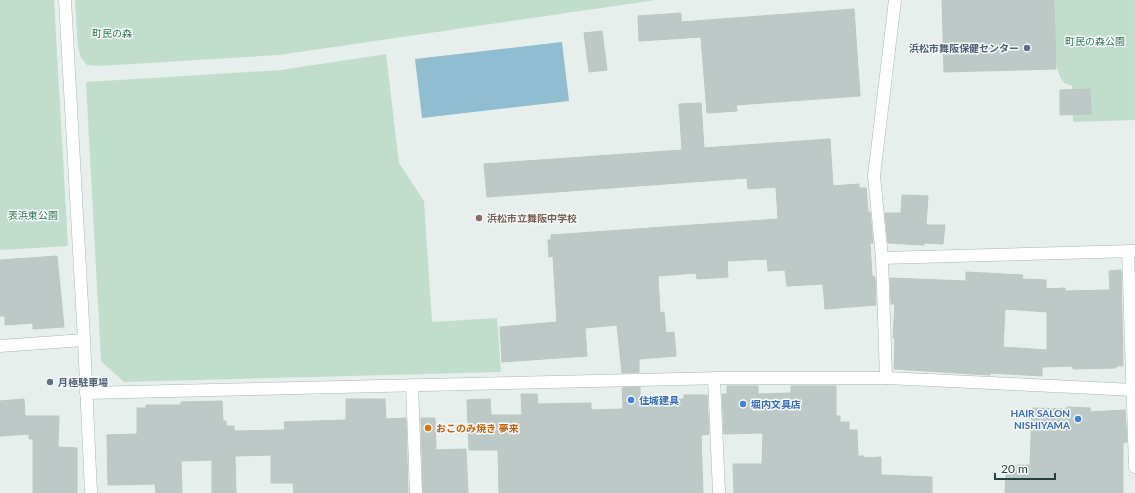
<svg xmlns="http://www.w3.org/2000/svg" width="1135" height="493" viewBox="0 0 1135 493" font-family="Lato,'Noto Sans JP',sans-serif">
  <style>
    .green { fill: #c1decd }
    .water { fill: #91bdd1 }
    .building { fill: #bcc9c6; stroke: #b9c8c4; fill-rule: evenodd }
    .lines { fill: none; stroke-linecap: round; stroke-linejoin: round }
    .minor-casing { stroke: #a8b7b4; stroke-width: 13 }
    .minor { stroke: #fff; stroke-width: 12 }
    .service-dot { fill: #5c6f8a; stroke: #f7fbfa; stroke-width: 1.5 }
    .education-dot { fill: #8d6e63; stroke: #f7fbfa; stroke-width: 1.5 }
    .shop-dot { fill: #3f7fe0; stroke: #f7fbfa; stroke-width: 1.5 }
    .food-dot { fill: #e8710a; stroke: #f7fbfa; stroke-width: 1.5 }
    .labels { text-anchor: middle; stroke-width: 3; stroke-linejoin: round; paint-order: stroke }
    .park-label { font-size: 10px; fill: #317656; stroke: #f7fbfa }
    .service-label { font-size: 10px; font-weight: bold; fill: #4e5e75; stroke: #f7fbfa; text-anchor: end }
    .education-label { font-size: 10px; font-weight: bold; fill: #785e54; stroke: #f7fbfa; text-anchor: start }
    .shop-label { font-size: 10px; font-weight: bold; fill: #366cbe; stroke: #f7fbfa; text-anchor: start }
    .food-label { font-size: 10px; font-weight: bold; fill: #c56008; stroke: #f7fbfa; text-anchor: start }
  </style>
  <rect width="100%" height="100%" fill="#e6efec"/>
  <!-- green -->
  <g class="green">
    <path d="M0,0H54L68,246L0,250Z"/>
    <path d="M75,0H656L279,55L99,66L87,65L81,58L78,48Z"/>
    <path d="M1055,0H1135V120L1073,122L1072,86C1068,84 1064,84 1062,80C1052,68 1055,17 1055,0Z"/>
    <path d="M386,54L399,163L424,201L432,322L497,318L501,372L124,382L101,361L86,82L281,70Z"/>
  </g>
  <!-- water -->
  <path class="water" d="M562,42L569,101L422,118L415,59Z"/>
  <!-- building -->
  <g class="building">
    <path d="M942,0H1054L1056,69L944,72Z"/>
    <path d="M854,9L860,96L736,105L737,111L707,113L701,37L639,41L638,16L681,13V22Z"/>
    <path d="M602,31L607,70L589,72L584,33Z"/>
    <path d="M1090,89L1091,114L1060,115V90Z"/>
    <path d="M701,103L704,148L830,139L833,186L859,184V188H866L868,212H870L873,243H870L872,276L875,277L876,305L825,309L823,284L787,286L785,270L768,271L767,259L727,261L728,277L697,279L696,273L658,276L660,313L664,312L666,333L674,332L676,356L639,359V372L622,373L617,325L585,328L587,356L502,362L500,327L557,322L553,256L549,257L548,240H551V235L778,219L776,187L748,189L747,178L487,197L484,164L682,150L679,104Z"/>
    <path d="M902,195L928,196L926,225H945L943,244L924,243V245L888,243L885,213H901Z"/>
    <path d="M57,256L64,327L33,329V323L5,325V316H0V260Z"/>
    <path d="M1121,270L1123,366H1116V368L1073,369V366L1042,367V376L990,373V375L894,369L895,338H893L895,304H891L890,278L966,281V272L1023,275L1022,279L1046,280V289L1065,288V291L1110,290L1109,271ZM1005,309L1047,312V350L1003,347Z"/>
    <path d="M727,386H758V394L791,393V386H836V416H840V422H849V430H857L858,456H864V458L881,457V475L932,477V493H734L733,464H762L763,433L724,434L722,394H727Z"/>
    <path d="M640,387V401L684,399V395H707L709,434L701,435L703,493H499L498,450H469L467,400L490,399L491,415H522L521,394H537L538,404L591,403V410L623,409L622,388Z"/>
    <path d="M24,399L25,416H59L58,447L77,448V493H33V439H29V434L0,436V401Z"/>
    <path d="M346,399H385L386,419L406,418L408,493H294L293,483H271V455L235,456L236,493H212V460L181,461L182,493H156L155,484L108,485L107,435L137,434V408H146V405H181V402L222,401L223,421H226V426H234V431L285,430L284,422L346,420Z"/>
    <path d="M1067,407L1090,408V412L1125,410L1127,442L1123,443V493H1005L1006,470L1017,471V465H1030L1032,408L1067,409Z"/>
    <path d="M421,418H435L436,450L466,449L468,493H423Z"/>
  </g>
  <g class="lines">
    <!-- minor casing -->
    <g class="minor-casing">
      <g id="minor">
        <path d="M65,0L84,340L91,493"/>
        <path d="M1128,251L1135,467"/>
        <path d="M882,258L1135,251"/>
        <path d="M0,346L84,340"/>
        <path d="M714,378L719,493"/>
        <path d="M886,378L882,258L874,176L895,0"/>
        <path d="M412,385L416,493"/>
        <path d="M86,393L723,378H886L1135,390"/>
      </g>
    </g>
    <!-- minor -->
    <use href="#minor" class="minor"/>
  </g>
  <!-- markers -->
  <g class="service-dot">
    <circle cx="1027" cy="48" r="4"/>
    <circle cx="50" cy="382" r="4"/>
  </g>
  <circle class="education-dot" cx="479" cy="218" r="4"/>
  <g class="shop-dot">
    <circle cx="631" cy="400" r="4"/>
    <circle cx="743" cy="404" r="4"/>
    <circle cx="1078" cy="419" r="4"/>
  </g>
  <circle class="food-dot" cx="428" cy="428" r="4"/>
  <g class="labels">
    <!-- park labels -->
    <g class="park-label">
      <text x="112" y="37">町民の森</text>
      <text x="1095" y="45">町民の森公園</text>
      <text x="33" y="219">表浜東公園</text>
    </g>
    <!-- service labels -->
    <g class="service-label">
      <text x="1019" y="52">浜松市舞阪保健センター</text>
      <text x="58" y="386" text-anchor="start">月極駐車場</text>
    </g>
    <!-- education labels -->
    <g class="education-label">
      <text x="487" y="222">浜松市立舞阪中学校</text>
    </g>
    <!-- shop labels -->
    <g class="shop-label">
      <text x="639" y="404">住城建具</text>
      <text x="751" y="408">堀内文具店</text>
      <text x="1070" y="417" text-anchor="end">HAIR SALON<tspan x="1070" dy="12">NISHIYAMA</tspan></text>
    </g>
    <!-- food labels -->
    <g class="food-label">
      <text x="436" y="432">おこのみ焼き 夢来</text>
    </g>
  </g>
  <!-- scale -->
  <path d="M995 473v6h60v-6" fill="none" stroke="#25413d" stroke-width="2"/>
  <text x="1001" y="473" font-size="12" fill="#25413d" stroke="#f7fbfa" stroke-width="3" paint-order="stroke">20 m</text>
</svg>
